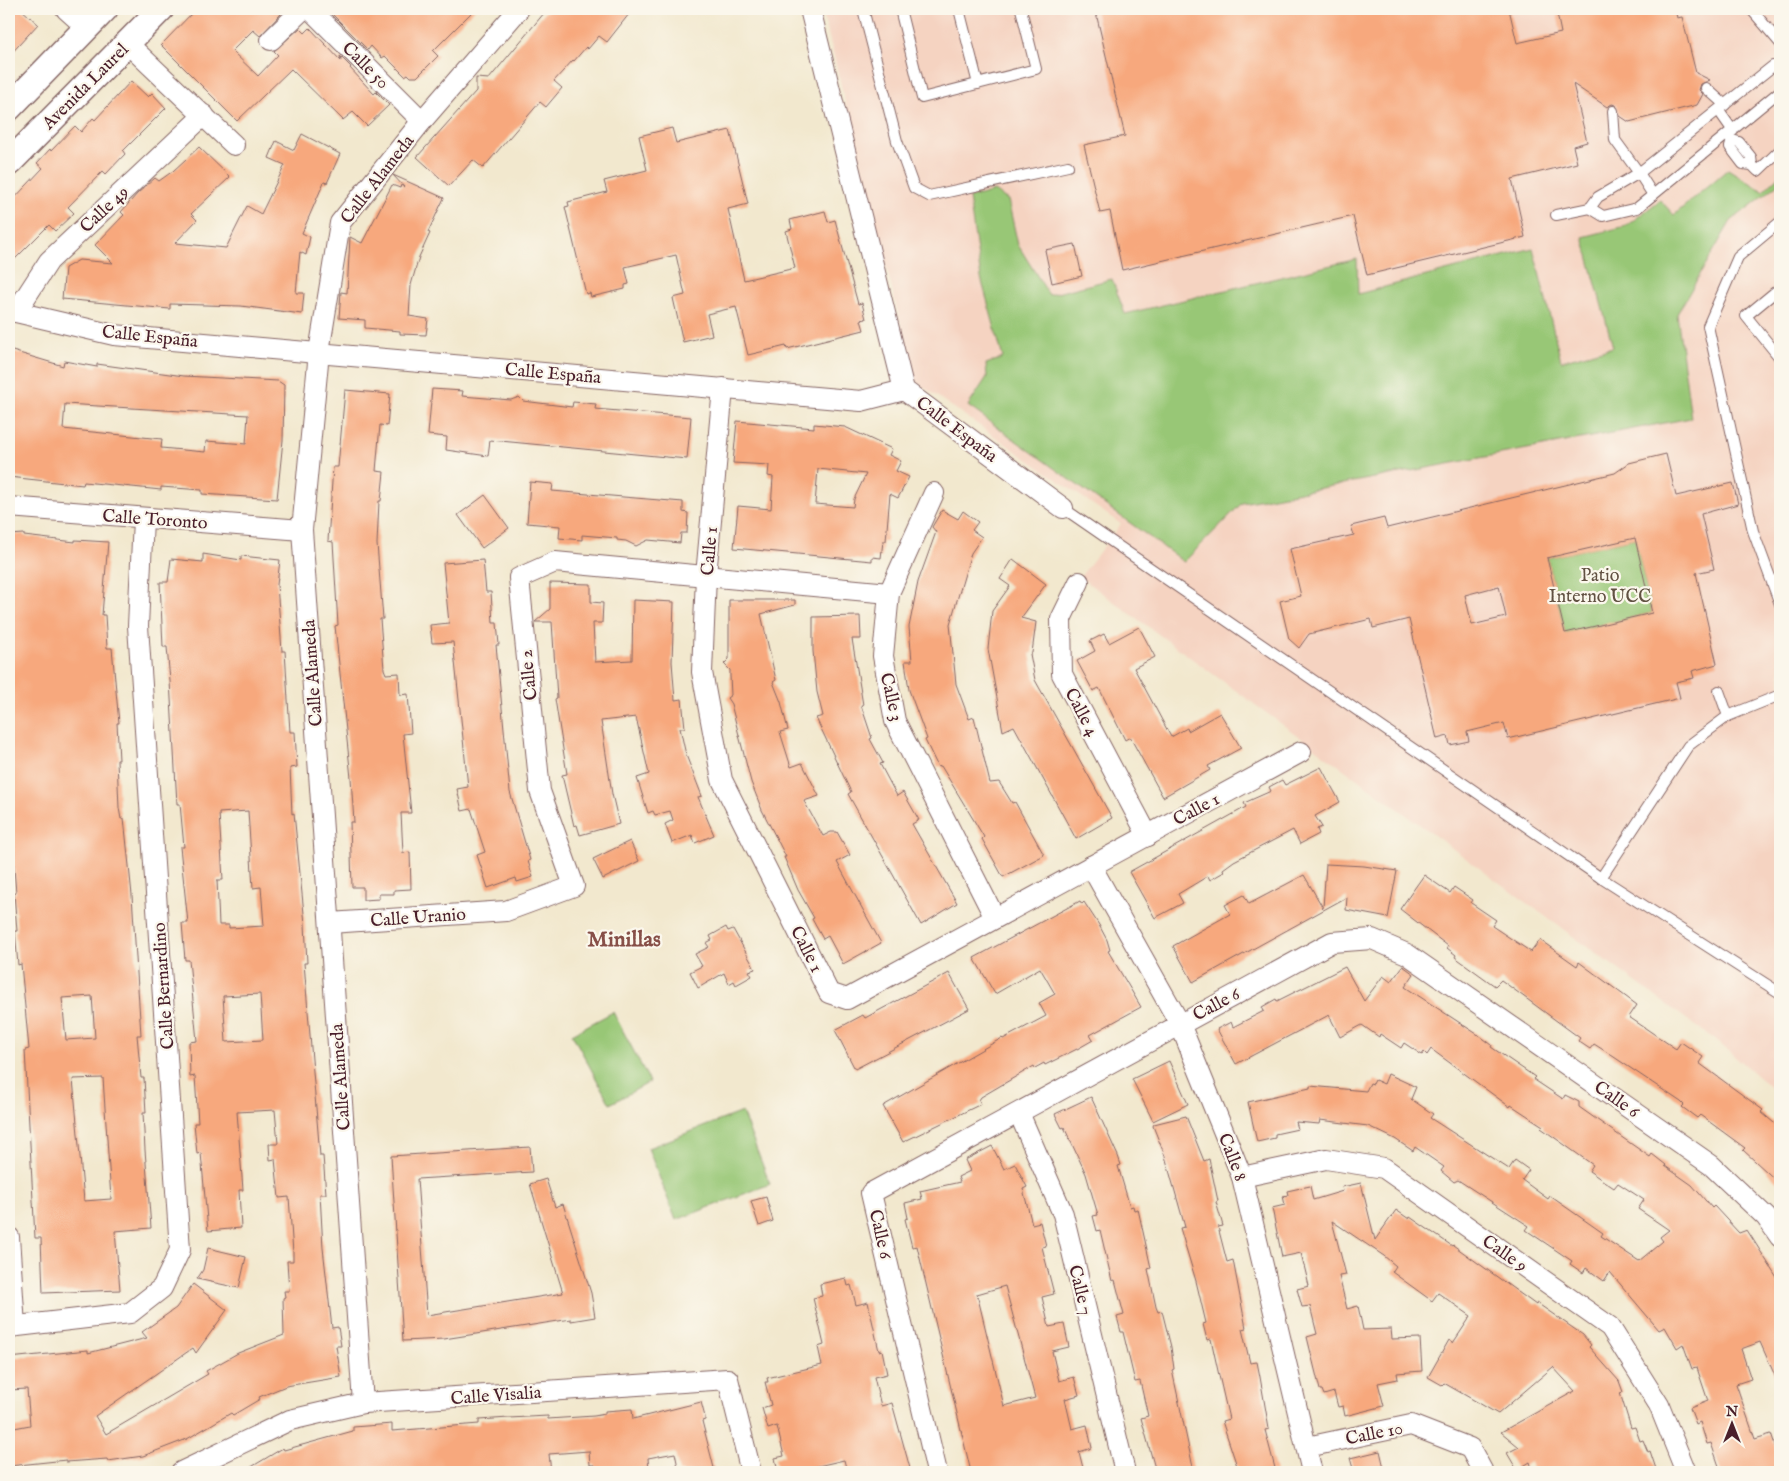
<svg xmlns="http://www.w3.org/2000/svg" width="1789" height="1481" viewBox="0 0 1789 1481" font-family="'IM FELL English',serif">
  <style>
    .built { fill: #f5d3c1 }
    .green { fill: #98c776; stroke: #717350 }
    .building { fill: #f7a87d; fill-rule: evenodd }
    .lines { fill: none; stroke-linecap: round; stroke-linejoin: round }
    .service-casing { stroke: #856564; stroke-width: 12 }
    .minor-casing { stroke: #856564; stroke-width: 22 }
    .tertiary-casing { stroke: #856564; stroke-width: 28 }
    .service { stroke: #fff; stroke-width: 10 }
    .minor { stroke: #fff; stroke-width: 20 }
    .tertiary { stroke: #fff; stroke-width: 25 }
    .labels { text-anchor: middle; stroke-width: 4.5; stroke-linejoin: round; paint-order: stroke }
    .street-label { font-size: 18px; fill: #4a1f2b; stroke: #fbf7ec }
    .park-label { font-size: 18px; fill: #615142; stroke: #fbf7ec }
    .district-label { font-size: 22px; font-weight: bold; fill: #874f48; stroke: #fbf7ec }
  </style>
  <rect width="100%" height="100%" fill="#fbf7ec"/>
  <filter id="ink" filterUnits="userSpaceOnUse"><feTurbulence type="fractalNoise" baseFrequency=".02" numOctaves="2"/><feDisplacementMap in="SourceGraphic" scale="10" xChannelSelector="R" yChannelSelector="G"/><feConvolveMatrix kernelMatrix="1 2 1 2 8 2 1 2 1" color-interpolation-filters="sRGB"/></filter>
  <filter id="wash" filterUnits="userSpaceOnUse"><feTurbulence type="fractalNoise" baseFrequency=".0096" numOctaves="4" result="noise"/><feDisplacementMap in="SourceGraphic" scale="20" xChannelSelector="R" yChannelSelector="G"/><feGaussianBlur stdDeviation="1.12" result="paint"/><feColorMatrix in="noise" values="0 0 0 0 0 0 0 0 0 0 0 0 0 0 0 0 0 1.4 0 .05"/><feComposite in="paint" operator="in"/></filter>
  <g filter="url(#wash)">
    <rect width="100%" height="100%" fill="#f2e8ce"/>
    <!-- built -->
    <path class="built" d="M822,9H1780V1096L1718,1042L1080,577L1121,524L915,381Z"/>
    <!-- green -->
    <g class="green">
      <path d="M1728,169L1763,191L1780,175V183L1731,221L1677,314L1691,418L1242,503L1184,562L968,406L987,377L986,364L1003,358L981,278L969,198L994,191L1008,200L1018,245L1049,295L1112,279L1125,314L1357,259L1358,294L1533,248L1561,361L1613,347L1583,237L1626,226L1660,200L1674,215Z"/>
      <path d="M1635,538L1652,613L1565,633L1547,558Z"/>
      <path d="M613,1012L650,1082L610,1104L572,1034Z"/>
      <path d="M742,1112L770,1184L676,1220L648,1148Z"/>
    </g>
    <g id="blocks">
      <!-- building -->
      <g class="building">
        <path d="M9,9H21L38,24L9,56Z"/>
        <path d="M196,9H275L281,14L260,36L253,30L232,51L258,76L278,55L274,51L300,28L305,33L310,28L341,61L340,56L351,67L350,68L374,94L376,92L389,105L367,126L353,112L343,120L291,69L237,121L161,45Z"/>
        <path d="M331,9H475L433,51L438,56L417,77H411L408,74L405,76L385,56L382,58L371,46L368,50L332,14Z"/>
        <path d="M551,9H633L607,42L599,36L588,49L586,47L574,61L573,60L554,81L562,88L546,107L540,102L483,168L473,160L449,186L417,157L476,91V78L489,79L545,12Z"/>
        <path d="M1095,9H1509L1517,43L1561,33L1556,9H1675L1677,18L1682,17L1696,73L1710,80L1701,84L1699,90L1703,94L1697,105L1629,122L1620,116L1616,105L1612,104L1607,107L1573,84L1587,142L1573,146L1577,163L1512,179L1525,237L1367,275L1353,216L1122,270L1110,211L1100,213L1084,145L1125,136Z"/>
        <path d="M131,81L148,97L152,93L166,108L123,151L125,154L106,174L103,171L68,207L74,213L55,231L49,225L9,265V204L43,168L37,163L50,149L51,151L75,126L81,132L93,118L95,120Z"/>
        <path d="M672,128L676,143L730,130L748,204L728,209L744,280L795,268L786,231L792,229L790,220L825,211L828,222L835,220L858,304L862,303L866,319L861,320L864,330L787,349L786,346L748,355L736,307L707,314L712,335L683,342L673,298L685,295L676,255L625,267L629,284L625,285V289L591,297L590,293L586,294L565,207L569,206L568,202L607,192L604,181L647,170L639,136Z"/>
        <path d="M302,134L340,154L327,183L324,182L302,233L310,237L306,255L300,252L296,293H304L302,314L241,306L170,304V309L62,299L65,268L79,260L113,263L95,245L124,215L121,212L138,193L155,178L159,181L173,171L199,147L230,177L191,214L197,220L175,243L226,248L247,206L261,214L285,165L269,158L276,141L294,150Z"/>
        <path d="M393,175L444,198L428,232L430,233L419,257L411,285L409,316L428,319L426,335L400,334V331L365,328V320L339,318L341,292L347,293L350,237L362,243L392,185L400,188L401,185L404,187Z"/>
        <path d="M1075,244L1082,276L1052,283L1045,250Z"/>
        <path d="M9,350L63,366L64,361L97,367V364L184,376L278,381L284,385L283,440L277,499L202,494V490L161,487V490L84,482L83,485L9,477ZM65,404L248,415L246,444L206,441L205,452L161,448L162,439L63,429Z"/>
        <path d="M432,389L463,391L462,396L511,400L519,397L523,401L572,407L573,402L596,404L595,409L691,417L687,459L490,440L488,456L446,450L447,437L428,435Z"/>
        <path d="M345,390L390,394L387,426L380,425L376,471L384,472L381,501H379L377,544L383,619H380L384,669L386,674L399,673L400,695L408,694L411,733L403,734L411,813H401L403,853L410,852L411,889L394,890V894H379V899L363,900V887H352L350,822H354L351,778L335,626L338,625L333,542L328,541L333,467H338Z"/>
        <path d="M737,421L814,428V424L845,427L892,449L889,455L901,461L896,471L909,477L898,498L890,494L886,541H883L881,558L872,557V561L734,548L738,506L771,509L773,477L768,476L769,465L733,463ZM818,469L866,474L854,499L853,507L815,504Z"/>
        <path d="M1666,454L1676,496L1733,483L1738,504L1701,514L1714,569L1696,573L1717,664L1692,671L1694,678L1676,682L1680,698L1508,739L1504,723L1467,732L1469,741L1450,745L1448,736L1437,739L1409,619L1373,628L1371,619L1309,634L1299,648L1289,639L1280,601L1301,596L1290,549L1354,535L1351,526L1384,518L1387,528L1615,473L1629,463ZM1635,538L1652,613L1565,633L1547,558ZM1499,586L1506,617L1472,625L1465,595Z"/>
        <path d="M530,482L553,484L552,491L683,502V512L688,513L687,533H681L680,543L648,540L636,546L626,541L617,540V538L582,535V540L559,538L560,526L527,523Z"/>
        <path d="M485,495L509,528L482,548L458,515Z"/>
        <path d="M942,510L958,519L963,511L978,522L972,530L982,537L971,553L950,624L956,684L969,719L974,717L990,783L999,782L1012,803L1015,802L1044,855L1003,877L982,839L984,837L941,766L938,767L925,740L927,739L909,690L905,661H912L909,627L918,582L936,532L932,527Z"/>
        <path d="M24,534V536L75,542V540L108,542L102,615H105L107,648H112L119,723H117L119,760H117L119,808L121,819L124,818L132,895L141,1035H137L141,1078H144L146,1113H143L145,1150L151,1228L115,1231L120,1290L43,1293L41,1238H35L25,1050L29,1049L21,964L18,965L15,931H17L14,893H16L9,807V535ZM92,996L95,1038L66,1040L62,998ZM103,1078L111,1199L84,1201L73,1079Z"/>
        <path d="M203,554L241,560V556L280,560L277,585L282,651H285L290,732H295L297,767L290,768L292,814L294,813L305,924L307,963H304L320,1156H323L326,1194H320L323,1248L332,1328L338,1327L341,1346H336L341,1377L286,1386L259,1397L260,1399L233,1415L231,1413L187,1439L143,1456L108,1461L107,1459L66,1462V1460L9,1466V1429L30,1425L27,1389L9,1390V1358L88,1350V1353L147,1338L142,1332L176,1308L193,1284L227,1310L196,1353L193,1348L95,1416L106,1434L208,1374L206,1371L238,1353L284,1335L283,1298L285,1297L284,1291H289L287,1261H293V1253L289,1197L279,1198L275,1159L270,1160L269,1144H278L275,1110L237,1112L243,1190H239L241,1228L208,1231L201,1153L197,1154L194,1123H198L195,1076L190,1077L189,1042L197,1041L189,960H185L182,923H188L180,847H184L180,804H177L170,681L167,647H163L160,582H168L171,559L203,562ZM248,811L253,888L261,887L264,926L229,928V925H219L217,880H223L219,813ZM260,994L263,1040L226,1042L223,996Z"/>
        <path d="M1013,559L1046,584L1021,618L1036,622L1032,653L1030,654L1035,680L1112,818L1076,839L1014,726L1003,731L988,649L992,611L1010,586L1000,579Z"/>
        <path d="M483,560L486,592H491L493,623H497L499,645H496L510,792L530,860L528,861L533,877L517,882L516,878L488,888L477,855L485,852L471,809L462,811L457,789L468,787L453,642L432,643L430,625L449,623L443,563Z"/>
        <path d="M550,583L591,584V602L603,603L602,623H593L595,662L632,660L633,600L674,602L672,662L675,700L682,699L685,728H680L686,755L702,796L698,797L714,835L695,843L692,835L672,843L665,824L673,820L670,811L655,815L653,811L648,813L637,778L649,774L636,717L601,721L612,794L619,824L580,835L577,825L574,826L562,775L567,774L555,699L557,698L552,622H535L550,609Z"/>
        <path d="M729,600H795V605L761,614L776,680L773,682L781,702L788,730L780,732L791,767L802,763L819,796L804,801L823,836L831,832H837L850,855L837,862L881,943L843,964L828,936L823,939L812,919L814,918L798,890L784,857H786L762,810L751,782L731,704L727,698L731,695L730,676V670L724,664L729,659Z"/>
        <path d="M860,616L861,639H852L863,705H861L872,738L870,739L883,763L880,764L897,796L903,792L919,820L912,824L957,903L921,925L848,794L851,792L816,718L823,716L817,692L813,651V617Z"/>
        <path d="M1139,627L1155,657L1134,668L1171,737L1187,728L1188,731L1220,713L1241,748L1208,766L1210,770L1163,797L1130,737L1125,740L1099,688L1093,691L1077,661L1095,651L1090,641L1104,634L1109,643Z"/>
        <path d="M1321,767L1340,802L1315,816L1322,827L1317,829L1319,834L1300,844L1293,830L1234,861L1223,869L1224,872L1210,880L1208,876L1178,894L1183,903L1155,918L1129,872L1246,807L1244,803L1271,791L1269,787L1282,780L1285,785Z"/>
        <path d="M630,841L639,861L603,879L593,859Z"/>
        <path d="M1326,864L1364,866L1397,871L1388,918L1346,910L1347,897L1193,982L1173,946L1230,914L1225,905L1244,895L1249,904L1304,875L1323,908Z"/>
        <path d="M1424,875L1450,893L1454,887L1473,900L1471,903L1496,920L1492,926L1531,952L1540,940L1577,966L1579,962L1637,1005L1629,1017L1676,1049L1681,1042L1703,1057L1699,1063L1763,1110L1761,1112L1780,1128V1184L1743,1150L1745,1148L1700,1115L1697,1118L1682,1107L1684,1105L1681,1102L1605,1051L1594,1044L1590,1049L1578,1041L1580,1038L1501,980L1495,986L1455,957L1456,955L1447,948L1448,946L1400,909Z"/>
        <path d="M1080,901L1082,904L1084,902L1099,925L1107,940L1110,950L1108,951L1141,1007L1090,1035L1093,1040L1079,1048L1045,1065L1044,1063L1035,1068L1034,1066L981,1097L979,1100L981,1104L903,1142L883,1106L1002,1038L1003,1039L1046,1016L1039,1003L1055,994L1040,968L995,994L974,958Z"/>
        <path d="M726,927L728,931L733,929L755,969L749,971L752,976L736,985L734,981L729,984L724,973L698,988L690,972L702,966L695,954L709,947L706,943L712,940L710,936Z"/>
        <path d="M1403,966L1414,974L1405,987L1480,1036L1492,1045L1491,1047L1535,1077L1533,1079L1563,1099L1565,1095L1579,1102V1107L1620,1136L1650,1157L1652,1154L1666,1165L1665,1166L1692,1185L1712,1208L1714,1206L1739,1233L1747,1230L1780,1282V1387L1760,1342L1741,1349L1751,1379L1736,1384L1755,1439L1771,1434L1780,1461V1472H1721L1711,1443L1707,1444L1700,1422L1696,1424L1690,1408L1708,1401L1697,1368L1692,1369L1683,1344L1677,1348L1665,1327L1659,1330L1610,1272L1604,1281L1586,1268L1583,1273L1570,1264L1572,1261L1526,1230L1529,1226L1458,1180L1454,1182L1441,1171L1444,1167L1415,1147L1413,1151L1395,1139L1368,1126L1320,1120L1319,1124L1296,1122L1298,1129L1275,1134V1138L1257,1142L1248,1102L1310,1088V1086L1366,1091L1370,1083L1373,1084L1375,1080L1384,1084L1388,1074L1416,1087L1411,1099L1433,1114L1430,1118L1509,1169L1515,1160L1529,1170L1522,1180L1548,1199L1550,1196L1603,1233L1601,1236L1639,1261L1663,1241L1660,1237L1669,1230L1638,1209L1644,1200L1618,1183L1614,1188L1589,1171L1593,1165L1541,1128L1543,1126L1511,1105L1510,1107L1431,1049L1427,1055L1424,1052L1422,1055L1404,1043L1401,1048L1380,1034L1379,1037L1362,1025L1340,1037L1329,1015L1236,1064L1217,1029L1231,1022L1233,1027L1264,1011L1262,1007L1276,999L1277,1001L1345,967L1364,1001L1383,976L1391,982Z"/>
        <path d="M949,973L969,1009L855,1069L835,1030L863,1015L865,1018Z"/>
        <path d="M1169,1061L1188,1104L1153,1121L1132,1079Z"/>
        <path d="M1091,1097L1118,1156L1121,1165L1118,1166L1130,1207L1133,1206L1134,1210L1138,1209L1151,1268L1148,1269L1156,1307L1158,1312L1162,1311L1171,1347L1174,1369L1172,1370L1194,1472H1156L1141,1418L1148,1416L1140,1381L1135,1382L1123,1332H1121L1117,1317L1124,1315L1115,1280L1112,1281L1100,1230L1097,1231L1093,1216L1098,1215L1086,1174L1064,1127L1062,1128L1055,1114Z"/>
        <path d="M1186,1116L1204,1161L1209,1159L1218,1201L1216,1202L1223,1226L1218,1227L1227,1262L1233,1260L1246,1328L1242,1329L1250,1363L1257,1362L1260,1377L1269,1429L1265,1430L1276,1472H1239L1222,1421L1229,1419L1218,1371L1211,1339L1207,1340L1203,1324L1206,1323L1196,1281L1180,1228L1185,1227L1165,1156L1153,1126L1154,1124Z"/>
        <path d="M992,1146L1004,1169L1015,1164L1027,1187L1023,1189L1032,1224L1040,1222L1046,1246L1042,1247L1054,1294L1042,1297L1049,1327L1064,1324L1069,1347L1052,1351L1059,1381L1074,1377L1079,1395L1065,1399L1072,1429L1087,1425L1092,1448L1079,1452L1084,1472H971L917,1246L912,1247L905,1219L908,1218L905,1203L922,1199L920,1191L960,1182L958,1177L970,1171L965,1160ZM1005,1286L1035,1398L1004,1406L977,1294Z"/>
        <path d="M530,1147L532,1172L417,1179L427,1315L563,1293L530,1184L546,1179L555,1207L563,1204L591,1293L595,1317L571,1321V1319L444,1339L403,1341L391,1156Z"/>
        <path d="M1361,1183L1375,1240L1396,1210L1409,1219L1410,1217L1452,1246L1453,1245L1536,1305L1537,1303L1583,1335L1591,1345L1589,1347L1619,1381L1623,1392L1620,1393L1631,1428L1635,1427L1640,1441L1643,1440L1648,1452L1650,1451L1656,1469L1646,1472H1533L1530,1462L1517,1470L1507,1453L1519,1447L1501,1432L1575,1391L1553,1367L1498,1414L1444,1383L1442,1385L1428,1377L1449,1340L1453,1343L1471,1316L1438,1293L1432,1301L1392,1272L1396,1266L1384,1256L1332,1221L1346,1275L1339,1276L1347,1309L1358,1306L1363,1330L1391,1329L1392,1339L1420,1338L1422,1371L1397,1373L1398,1379L1378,1383L1384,1406L1345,1416L1343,1406L1338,1407L1334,1392L1324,1395L1322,1390H1320L1307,1337L1317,1334L1310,1306L1302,1307L1297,1289L1309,1286L1301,1253L1282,1257L1272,1208L1285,1205L1283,1196L1288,1195L1287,1191L1310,1186L1313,1200L1343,1191L1342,1187Z"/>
        <path d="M766,1197L773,1221L759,1226L751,1201Z"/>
        <path d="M208,1248L246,1257L239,1288L197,1279L203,1270Z"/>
        <path d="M846,1278L848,1286L851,1285L856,1305L868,1302L879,1351L882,1350L887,1374L874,1377L881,1406L892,1403L911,1472H862L861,1469L847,1472L844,1460L805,1469L806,1472H778L775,1458L784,1456L777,1426L768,1429L762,1408L771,1405L765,1382H768L767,1378L822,1365L818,1347L824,1345L813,1298L822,1296L820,1284Z"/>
        <path d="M701,1402L705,1417V1420L702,1421L715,1472H679L675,1453L648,1458L649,1472H596L595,1465H590L589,1451L549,1454L551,1472H482V1470L452,1472H362V1468L343,1472H243L283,1448L284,1450L353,1431V1427L392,1424V1431L479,1424V1420L509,1418L548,1416V1419L594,1416L605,1414V1411L632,1409L633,1419Z"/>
        <path d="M1380,1451L1385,1472H1354L1350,1458Z"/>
      </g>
    </g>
  </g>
  <g filter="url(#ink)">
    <use href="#blocks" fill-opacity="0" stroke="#856564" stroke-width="1"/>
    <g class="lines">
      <!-- service casing -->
      <g class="service-casing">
        <g id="service">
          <path d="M863,9L897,141L914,188L929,196L1068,166"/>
          <path d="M900,9L922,98L1036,69L1021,9"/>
          <path d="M959,9L978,84"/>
          <path d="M1751,9L1780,43"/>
          <path d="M1780,67L1773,66L1639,173L1598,197L1590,208L1603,216L1637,208L1780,91"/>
          <path d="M1706,88L1725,105"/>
          <path d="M1613,111L1615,140L1639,173L1653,195"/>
          <path d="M1719,111L1733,131"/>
          <path d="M1728,136L1732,140L1739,142L1751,157L1752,165"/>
          <path d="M1732,140L1730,147L1743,164L1752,165L1758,171L1780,150"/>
          <path d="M1556,215L1590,208"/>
          <path d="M1780,222L1738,257L1708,326L1753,531L1780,604"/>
          <path d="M1780,288L1746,316L1780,358"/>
          <path d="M1063,508L1601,878L1780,993"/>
          <path d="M1719,691L1728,716"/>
          <path d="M1601,878L1688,746L1728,716L1780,695"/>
        </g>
      </g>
      <!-- minor casing -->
      <g class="minor-casing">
        <g id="minor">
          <path d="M66,9L86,27"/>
          <path d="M310,9L422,121"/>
          <path d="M810,9L904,390"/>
          <path d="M271,40L303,9"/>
          <path d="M127,43L234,145"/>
          <path d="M9,305L16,312L114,335L861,401L904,390L1063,508"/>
          <path d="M16,312L49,261L204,115"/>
          <path d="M723,388L706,576L702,672L722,780L829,993L847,999L1301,752"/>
          <path d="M934,493L889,593L883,656L895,721L995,918"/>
          <path d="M9,507L302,530"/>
          <path d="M1079,582L1061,619L1062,674L1148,836"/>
          <path d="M1091,866L1180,1024L1242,1177L1312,1472"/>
          <path d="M330,923L506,911L574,886L540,791L519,578L555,562L889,593"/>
          <path d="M1019,1113L1063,1214L1125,1472"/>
          <path d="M1242,1177L1326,1159L1384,1168L1610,1327L1659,1405L1686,1472"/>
          <path d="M9,1237L15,1326"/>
          <path d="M9,1327L130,1313L162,1288L180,1250L138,626L143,519"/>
          <path d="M363,1403L302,530L319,352L340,223L422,121L519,9"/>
          <path d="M1307,1447L1411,1425L1470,1448L1483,1472"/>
          <path d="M181,1472L290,1420L363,1403L728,1379L751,1472"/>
          <path d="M937,1472L871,1193L1332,942L1372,939L1407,954L1711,1165L1766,1217L1780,1237"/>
        </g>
      </g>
      <!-- tertiary casing -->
      <g class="tertiary-casing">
        <g id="tertiary">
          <path d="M9,108L105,9"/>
          <path d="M9,163L161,9"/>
        </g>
      </g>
      <!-- service -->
      <use href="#service" class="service"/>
      <!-- minor -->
      <use href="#minor" class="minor"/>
      <!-- tertiary -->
      <use href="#tertiary" class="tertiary"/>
    </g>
  </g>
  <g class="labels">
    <!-- street labels -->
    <g class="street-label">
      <text transform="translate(366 65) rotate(45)" y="6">Calle 50</text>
      <text transform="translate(85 86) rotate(-45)" y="6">Avenida Laurel</text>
      <text transform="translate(377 179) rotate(-52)" y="6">Calle Alameda</text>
      <text transform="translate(104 209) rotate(-43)" y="6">Calle 49</text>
      <text transform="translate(150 336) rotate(6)" y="6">Calle España</text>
      <text transform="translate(553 373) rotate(5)" y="6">Calle España</text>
      <text transform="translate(957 429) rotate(37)" y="6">Calle España</text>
      <text transform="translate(155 519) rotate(4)" y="6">Calle Toronto</text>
      <text transform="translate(709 551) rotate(-85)" y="6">Calle 1</text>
      <text transform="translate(312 673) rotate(-94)" y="6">Calle Alameda</text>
      <text transform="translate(528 675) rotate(-96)" y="6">Calle 2</text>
      <text transform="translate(892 697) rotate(77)" y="6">Calle 3</text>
      <text transform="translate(1082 712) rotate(62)" y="6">Calle 4</text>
      <text transform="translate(1196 809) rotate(-28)" y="6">Calle 1</text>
      <text transform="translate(418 917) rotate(-4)" y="6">Calle Uranio</text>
      <text transform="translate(807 949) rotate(63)" y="6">Calle 1</text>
      <text transform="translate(163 986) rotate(-94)" y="6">Calle Bernardino</text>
      <text transform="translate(1216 1004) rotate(-28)" y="6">Calle 6</text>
      <text transform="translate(340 1077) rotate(-94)" y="6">Calle Alameda</text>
      <text transform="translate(1617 1099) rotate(35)" y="6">Calle 6</text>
      <text transform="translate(1233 1157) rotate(69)" y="6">Calle 8</text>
      <text transform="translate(881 1234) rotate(77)" y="6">Calle 6</text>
      <text transform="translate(1505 1253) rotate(35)" y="6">Calle 9</text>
      <text transform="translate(1081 1290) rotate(76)" y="6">Calle 7</text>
      <text transform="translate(496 1395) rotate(-4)" y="6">Calle Visalia</text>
      <text transform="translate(1374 1433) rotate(-11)" y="6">Calle 10</text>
    </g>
    <!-- park labels -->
    <g class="park-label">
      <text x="1600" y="581">Patio<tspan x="1600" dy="21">Interno UCC</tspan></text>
    </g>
    <!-- district labels -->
    <g class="district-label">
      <text x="624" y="946">Minillas</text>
    </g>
  </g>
  <!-- margin -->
  <rect width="1789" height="1481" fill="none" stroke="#fbf7ec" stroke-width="30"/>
  <!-- north arrow -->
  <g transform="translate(1732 1424)" stroke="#fbf7ec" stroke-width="4" paint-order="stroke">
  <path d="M0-4L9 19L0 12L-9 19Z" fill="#4a1f2b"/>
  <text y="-8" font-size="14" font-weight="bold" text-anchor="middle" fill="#4a1f2b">N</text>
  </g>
</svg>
